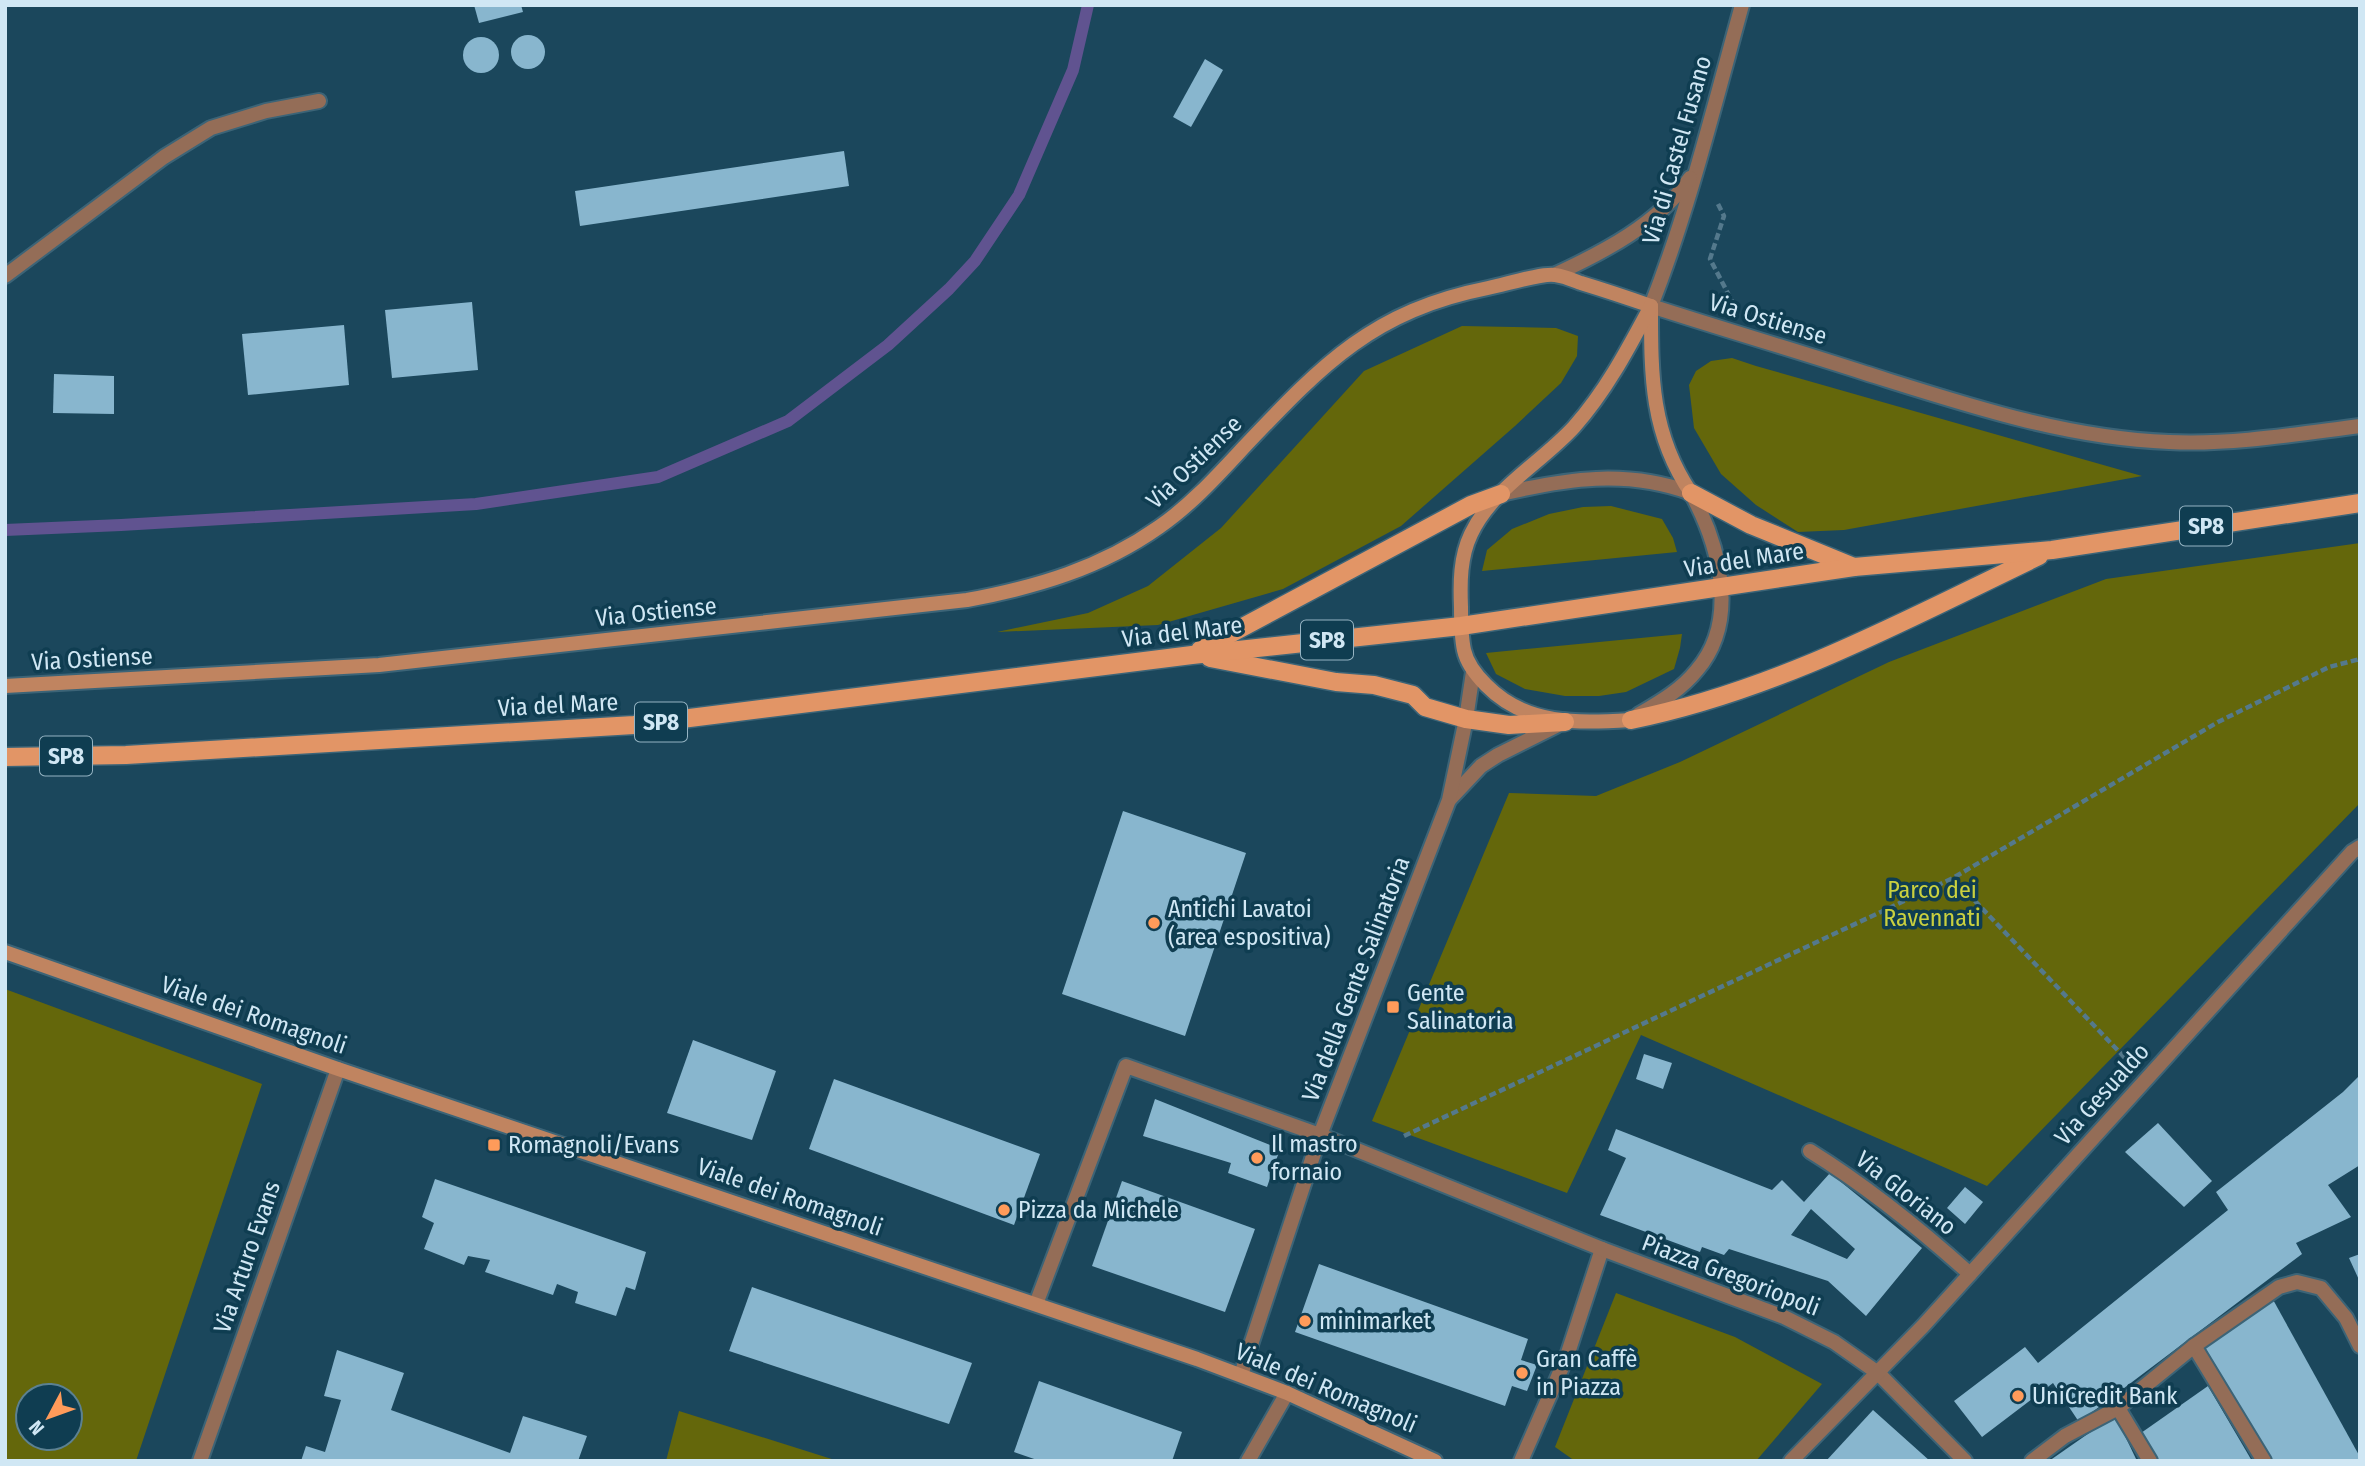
<svg xmlns="http://www.w3.org/2000/svg" width="2365" height="1466" viewBox="0 0 2365 1466" font-family="'Fira Sans Condensed',sans-serif">
  <style>
    .green { fill: #64670b; fill-rule: evenodd }
    .lines { fill: none; stroke-linecap: round; stroke-linejoin: round }
    .stream { stroke: #605390; stroke-width: 12 }
    .building { fill: #88b6ce; fill-rule: evenodd }
    .service-casing { stroke: #3c6477; stroke-width: 18 }
    .pedestrian-casing { stroke: #3c6477; stroke-width: 18 }
    .minor-casing { stroke: #3c6477; stroke-width: 18 }
    .tertiary-casing { stroke: #3c6477; stroke-width: 18 }
    .secondary-casing { stroke: #3c6477; stroke-width: 18 }
    .primary-casing { stroke: #3c6477; stroke-width: 21 }
    .path { stroke: #54798c; stroke-width: 4.5; stroke-dasharray: 7 3.5; stroke-linecap: butt }
    .service { stroke: #946d57; stroke-width: 14 }
    .pedestrian { stroke: #946d57; stroke-width: 14 }
    .minor { stroke: #946d57; stroke-width: 14 }
    .tertiary { stroke: #946d57; stroke-width: 14 }
    .secondary { stroke: #c08460; stroke-width: 14 }
    .primary { stroke: #e29566; stroke-width: 18 }
    .poi-dot { fill: #ff9b5a; stroke: #0f3d51; stroke-width: 2.5 }
    .labels { text-anchor: middle; stroke-width: 7; stroke-linejoin: round; paint-order: stroke }
    .shield { fill: #0f3d51; stroke: #96b4c3; stroke-width: 2 }
    .shield-label { font-size: 23px; font-weight: bold; fill: #d0e7f4 }
    .street-label { font-size: 24px; fill: #d0e7f4; stroke: #0f3d51 }
    .park-label { font-size: 24px; fill: #cad03f; stroke: #0f3d51 }
    .poi-label { font-size: 24px; fill: #d0e7f4; stroke: #0f3d51; text-anchor: start }
  </style>
  <rect width="100%" height="100%" fill="#1b475c"/>
  <!-- green -->
  <g class="green">
    <path d="M1462,326L1556,328L1578,336L1577,356L1561,383L1515,426L1401,526L1283,589L1158,625L997,632L1088,613L1148,586L1221,528L1364,371Z"/>
    <path d="M1732,358L1756,366L2142,476L1844,530L1798,532L1756,505L1721,474L1694,428L1689,385L1696,371L1711,361Z"/>
    <path d="M1611,506L1662,519L1673,538L1677,552L1482,571L1487,550L1512,529L1549,514L1583,507Z"/>
    <path d="M2360,543V803L1987,1186L1641,1035L1567,1193L1372,1121L1509,793L1596,796L1680,762L1889,662L2106,579Z"/>
    <path d="M1682,634L1680,648L1674,669L1626,692L1599,696H1565L1525,689L1496,674L1486,653Z"/>
    <path d="M5,989L262,1084L136,1461H5ZM70,1396V1438H28V1396Z"/>
    <path d="M1616,1293L1735,1337L1822,1384L1756,1461H1575L1555,1447Z"/>
    <path d="M679,1411L838,1461H666Z"/>
  </g>
  <g class="lines">
    <!-- stream -->
    <path class="stream" d="M5,530L121,525L476,504L658,477L788,421L888,345L949,289L975,261L1019,195L1073,70L1088,5"/>
  </g>
  <!-- building -->
  <g class="building">
    <path d="M474,5H521L523,12L479,23Z"/>
    <circle cx="528" cy="52" r="17"/>
    <circle cx="481" cy="55" r="18"/>
    <path d="M1205,59L1223,70L1191,127L1173,117Z"/>
    <path d="M844,151L849,186L580,226L575,191Z"/>
    <path d="M472,302L478,370L392,378L385,310Z"/>
    <path d="M344,325L349,385L248,395L242,334Z"/>
    <path d="M54,374L114,376V414L53,413Z"/>
    <path d="M1123,811L1246,853L1185,1036L1062,994Z"/>
    <path d="M693,1040L776,1071L752,1140L667,1113Z"/>
    <path d="M1644,1054L1672,1063L1663,1089L1636,1079Z"/>
    <path d="M2360,1075V1165L2328,1185L2351,1217L2296,1243L2302,1254L2079,1422L2053,1383L1982,1437L1954,1401L2025,1347L2038,1363L2228,1210L2216,1192L2343,1092Z"/>
    <path d="M834,1079L1040,1154L1014,1225L809,1149Z"/>
    <path d="M1155,1099L1280,1149L1267,1187L1228,1173L1231,1163L1143,1136Z"/>
    <path d="M2158,1123L2212,1181L2184,1207L2125,1152Z"/>
    <path d="M1616,1129L1772,1190L1782,1180L1804,1202L1830,1173L1922,1248L1866,1316L1828,1281L1729,1249L1724,1255L1702,1247L1700,1252L1600,1215L1626,1158L1608,1150ZM1811,1209L1855,1249L1847,1259L1791,1235Z"/>
    <path d="M435,1179L646,1252L635,1290L626,1287L616,1316L575,1303L578,1292L557,1284L553,1295L485,1272L490,1260L468,1256L464,1265L424,1249L434,1223L422,1217Z"/>
    <path d="M1122,1181L1255,1229L1225,1312L1092,1266Z"/>
    <path d="M1965,1187L1983,1202L1965,1224L1947,1208Z"/>
    <path d="M2360,1254V1282L2349,1258Z"/>
    <path d="M1319,1264L1528,1339L1521,1360L1537,1365L1527,1391L1512,1386L1505,1406L1295,1332Z"/>
    <path d="M752,1287L972,1363L949,1424L729,1351Z"/>
    <path d="M2271,1296L2360,1457V1461H2272L2204,1346Z"/>
    <path d="M337,1350L404,1373L391,1410L510,1453L523,1416L587,1436L578,1461H301L306,1446L325,1452L341,1400L324,1396Z"/>
    <path d="M1039,1381L1182,1432L1172,1461H1040L1014,1452Z"/>
    <path d="M2208,1386L2252,1461H2158L2141,1433Z"/>
    <path d="M1873,1410L1930,1461H1826Z"/>
    <path d="M2115,1415L2137,1461H2049Z"/>
  </g>
  <g class="lines">
    <!-- service casing -->
    <g class="service-casing">
      <g id="service">
        <path d="M5,276L164,157L211,128L266,111L319,101"/>
        <path d="M2194,1346L2264,1461"/>
        <path d="M1878,1373L1965,1461"/>
        <path d="M2032,1461L2065,1436L2118,1408L2194,1346L2279,1287L2297,1282L2321,1288L2346,1318L2360,1346"/>
      </g>
    </g>
    <!-- pedestrian casing -->
    <g class="pedestrian-casing">
      <g id="pedestrian">
        <path d="M2118,1408L2150,1461"/>
        <path d="M1521,1461L1567,1356L1602,1249"/>
      </g>
    </g>
    <!-- minor casing -->
    <g class="minor-casing">
      <g id="minor">
        <path d="M1810,1151C1868,1187 1920,1229 1970,1274"/>
        <path d="M1036,1304L1126,1066L1320,1135L1602,1249L1784,1317L1834,1342L1878,1373"/>
        <path d="M200,1461L338,1069"/>
        <path d="M1248,1461L1287,1393"/>
        <path d="M1791,1461L1923,1326L2352,852L2360,847"/>
      </g>
    </g>
    <!-- tertiary casing -->
    <g class="tertiary-casing">
      <g id="tertiary">
        <path d="M1742,5C1714,106 1689,209 1651,306C1722,329 1794,350 1865,373C1964,404 2064,438 2169,442C2233,445 2297,434 2360,426"/>
        <path d="M1554,275C1604,252 1658,224 1690,178"/>
        <path d="M1501,494C1566,479 1626,469 1691,493C1719,544 1740,620 1697,670C1681,690 1660,702 1638,715"/>
        <path d="M1450,799L1481,766L1498,755L1556,726"/>
        <path d="M1241,1375L1320,1135L1449,800L1466,719L1473,672"/>
      </g>
    </g>
    <!-- secondary casing -->
    <g class="secondary-casing">
      <g id="secondary">
        <path d="M1651,308C1651,376 1651,434 1691,493"/>
        <path d="M5,686L379,665L967,600C1037,587 1101,568 1159,527C1191,505 1218,475 1244,447C1322,365 1372,311 1488,288C1504,285 1541,273 1555,275C1564,276 1573,280 1581,283C1604,290 1628,298 1651,306"/>
        <path d="M1631,720C1578,723 1526,726 1486,685C1476,675 1467,664 1464,650C1461,636 1461,621 1461,607C1460,583 1460,557 1471,534C1492,489 1541,463 1574,427C1606,391 1628,349 1651,306"/>
        <path d="M5,952L338,1069L1197,1359L1287,1393L1435,1461"/>
      </g>
    </g>
    <!-- primary casing -->
    <g class="primary-casing">
      <g id="primary">
        <path d="M1691,493L1751,525L1854,567"/>
        <path d="M1200,650L1471,505L1501,494"/>
        <path d="M1210,658L1336,682L1374,685L1413,695L1425,707L1466,719L1509,725L1565,722"/>
        <path d="M1631,720C1778,690 1905,620 2039,556"/>
        <path d="M5,757L126,755L634,725L1192,655L1461,626L1854,567L2052,550L2360,503"/>
      </g>
    </g>
    <!-- path -->
    <g class="path">
      <path d="M1718,204L1724,216L1710,259L1732,301"/>
      <path d="M1953,878L2127,1060"/>
      <path d="M1404,1136L1953,878L2218,722L2329,667L2360,659"/>
    </g>
    <!-- service -->
    <use href="#service" class="service"/>
    <!-- pedestrian -->
    <use href="#pedestrian" class="pedestrian"/>
    <!-- minor -->
    <use href="#minor" class="minor"/>
    <!-- tertiary -->
    <use href="#tertiary" class="tertiary"/>
    <!-- secondary -->
    <use href="#secondary" class="secondary"/>
    <!-- primary -->
    <use href="#primary" class="primary"/>
  </g>
  <!-- markers -->
  <g class="poi-dot">
    <circle cx="1154" cy="923" r="7"/>
    <rect x="1386" y="1000" width="14" height="14" rx="3.5"/>
    <rect x="487" y="1138" width="14" height="14" rx="3.5"/>
    <circle cx="1257" cy="1158" r="7"/>
    <circle cx="1004" cy="1210" r="7"/>
    <circle cx="1305" cy="1321" r="7"/>
    <circle cx="1522" cy="1373" r="7"/>
    <circle cx="2018" cy="1396" r="7"/>
  </g>
  <g class="labels">
    <!-- shield labels -->
    <g class="shield">
      <rect x="2180" y="506.5" width="52" height="39" rx="5"/>
      <rect x="1301" y="620.5" width="52" height="39" rx="5"/>
      <rect x="635" y="702.5" width="52" height="39" rx="5"/>
      <rect x="40" y="736.5" width="52" height="39" rx="5"/>
    </g>
    <g class="shield-label">
      <text x="2206" y="534">SP8</text>
      <text x="1327" y="648">SP8</text>
      <text x="661" y="730">SP8</text>
      <text x="66" y="764">SP8</text>
    </g>
    <!-- street labels -->
    <g class="street-label">
      <text transform="translate(1677 150) rotate(-74)" y="8">Via di Castel Fusano</text>
      <text transform="translate(1768 319) rotate(17)" y="8">Via Ostiense</text>
      <text transform="translate(1194 462) rotate(-44)" y="8">Via Ostiense</text>
      <text transform="translate(1744 560) rotate(-9)" y="8">Via del Mare</text>
      <text transform="translate(656 612) rotate(-6)" y="8">Via Ostiense</text>
      <text transform="translate(1182 632) rotate(-7)" y="8">Via del Mare</text>
      <text transform="translate(92 659) rotate(-3)" y="8">Via Ostiense</text>
      <text transform="translate(558 705) rotate(-3)" y="8">Via del Mare</text>
      <text transform="translate(1356 979) rotate(-69)" y="8">Via della Gente Salinatoria</text>
      <text transform="translate(254 1015) rotate(19)" y="8">Viale dei Romagnoli</text>
      <text transform="translate(2102 1094) rotate(-48)" y="8">Via Gesualdo</text>
      <text transform="translate(1906 1193) rotate(38)" y="8">Via Gloriano</text>
      <text transform="translate(790 1197) rotate(19)" y="8">Viale dei Romagnoli</text>
      <text transform="translate(247 1257) rotate(-71)" y="8">Via Arturo Evans</text>
      <text transform="translate(1731 1275) rotate(21)" y="8">Piazza Gregoriopoli</text>
      <text transform="translate(1326 1388) rotate(23)" y="8">Viale dei Romagnoli</text>
    </g>
    <!-- park labels -->
    <g class="park-label">
      <text x="1932" y="898">Parco dei<tspan x="1932" dy="28">Ravennati</tspan></text>
    </g>
    <!-- poi labels -->
    <g class="poi-label">
      <text x="1168" y="917">Antichi Lavatoi<tspan x="1168" dy="28">(area espositiva)</tspan></text>
      <text x="1407" y="1001">Gente<tspan x="1407" dy="28">Salinatoria</tspan></text>
      <text x="1271" y="1152">Il mastro<tspan x="1271" dy="28">fornaio</tspan></text>
      <text x="508" y="1153">Romagnoli/Evans</text>
      <text x="1018" y="1218">Pizza da Michele</text>
      <text x="1319" y="1329">minimarket</text>
      <text x="1536" y="1367">Gran Caffè<tspan x="1536" dy="28">in Piazza</tspan></text>
      <text x="2032" y="1404">UniCredit Bank</text>
    </g>
  </g>
  <!-- border -->
  <rect width="2365" height="1466" fill="none" stroke="#d0e7f4" stroke-width="14"/>
  <!-- north arrow -->
  <g transform="translate(49 1417) rotate(229)"><circle r="33" fill="#0f3d51" stroke="#5c8192" stroke-width="2"/>
  <path d="M0-5L12 26L0 18L-12 26Z" fill="#ff9b5a"/>
  <text y="-10" font-size="19" font-weight="bold" text-anchor="middle" fill="#d0e7f4">N</text>
  </g>
</svg>
